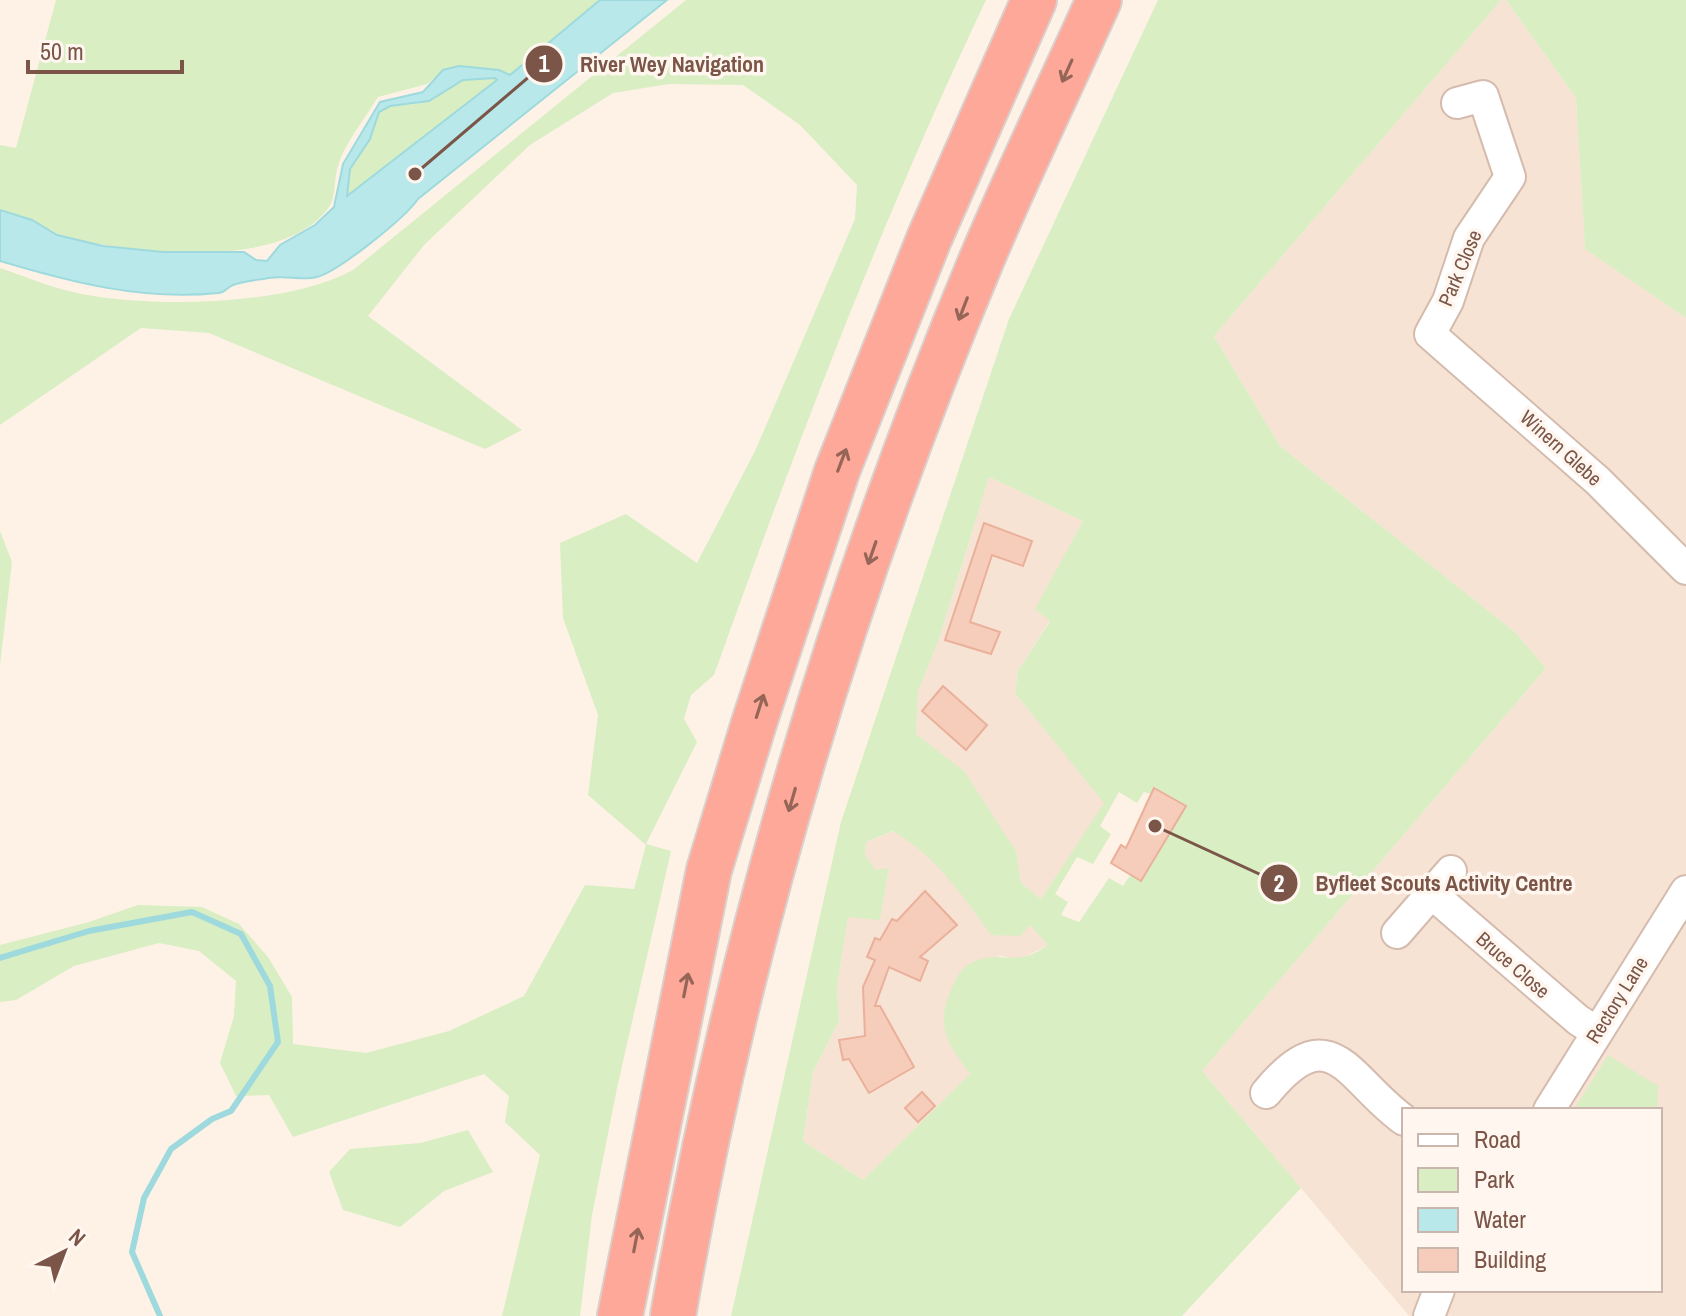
<svg xmlns="http://www.w3.org/2000/svg" width="1686" height="1316" viewBox="0 0 1686 1316" font-family="'Archivo Narrow',sans-serif">
  <style>
    .residential { fill: #f7e3d4; fill-rule: evenodd }
    .green { fill: #d9eec3; fill-rule: evenodd }
    .water { fill: #b8e8ea; stroke: #9edadd; stroke-width: 2; fill-rule: evenodd }
    .lines { fill: none; stroke-linecap: round; stroke-linejoin: round }
    .stream { stroke: #9edadd; stroke-width: 6 }
    .building { fill: #f6cdbb; stroke: #eab09a; stroke-width: 2 }
    .minor-casing { stroke: #d4bbad; stroke-width: 34 }
    .highway-casing { stroke: #dacfcc; stroke-width: 48 }
    .minor { stroke: #fff; stroke-width: 30 }
    .highway { stroke: #fda898; stroke-width: 44 }
    .oneway { stroke: #956658 }
    .labels { text-anchor: middle; stroke-width: 7; stroke-linejoin: round; paint-order: stroke }
    .street-label { font-size: 20px; fill: #7b5548; stroke: #fff7ef }
    .leader { fill: none; stroke: #7b5548; stroke-width: 3 }
    .callout-dot { fill: #7b5548; stroke: #fff7ef; stroke-width: 3 }
    .mark-label { font-size: 24px; text-anchor: middle; font-weight: bold; fill: #fff }
    .callout-label { font-size: 22px; text-anchor: middle; font-weight: bold; fill: #7b5548; stroke: #fff7ef; stroke-width: 7; stroke-linejoin: round; paint-order: stroke }
  </style>
  <rect width="100%" height="100%" fill="#fef2e6"/>
  <!-- residential -->
  <g class="residential">
    <path d="M1501,0H1506L1576,98L1585,249L1686,318V1316H1409L1202,1071L1546,668L1515,632L1280,446L1214,336ZM1404,1110H1660V1290H1404Z"/>
    <path d="M989,477L1083,521L1036,609L1050,620L1018,671L1015,693L1105,803L1041,899L1021,883L1016,851L916,734L918,691L938,642Z"/>
    <path d="M894,831L927,853L958,887L980,920L1024,932L1029,924L1049,945L1018,960L1001,956L975,961L970,1074L863,1180L803,1141L813,1072L839,1021L837,987L848,916L880,919L889,869L875,871L865,855L866,842Z"/>
  </g>
  <!-- green -->
  <g class="green">
    <path d="M56,0H600L510,75L443,71L427,84L378,97C365,119 345,142 338,166C334,178 336,198 329,207C283,273 127,253 61,236C52,233 44,227 35,222C24,216 11,214 0,210V145L16,148Z"/>
    <path d="M686,0H986C882,219 796,446 714,675L691,695L684,719L697,742L646,844L671,851L617,1088L592,1215L580,1316H502L540,1155L505,1122L509,1096L484,1074L293,1137L269,1095L236,1096L220,1063L234,1016L236,981L199,951L159,943L74,966L16,1000L0,1002V945L89,922L138,905L202,907L239,924L268,957L292,997L293,1044L366,1053L449,1031L524,996L585,885L634,889L646,845L588,795L598,715L563,618L560,543L626,514L697,563L755,451L855,219L857,185L800,125L743,85L669,84L613,93L530,145L424,245L368,316L522,430L485,449L209,333L141,328L0,425V268C27,277 54,289 82,294C155,308 287,306 353,270Z"/>
    <path d="M1158,0H1501L1214,336L1280,446L1515,632L1546,668L1202,1071L1301,1188L1182,1316H731L841,822L1009,319ZM989,477L1083,521L1035,609L1050,621L1018,671L1015,693L1104,803L1041,899L1021,883L1016,851L964,771L916,734L918,691L938,642ZM1119,792L1137,803L1144,792L1151,794L1144,805L1148,808L1126,847L1121,845L1131,874L1123,886L1109,878L1079,922L1061,915L1068,902L1055,894L1077,857L1093,864L1111,834L1100,826ZM893,831C937,857 962,895 991,935L1020,936L1030,925L1048,945C1013,970 1004,948 973,962C960,968 957,977 951,990C935,1027 948,1044 970,1074L863,1180L803,1141L813,1072L839,1021L837,987L848,917L880,920L889,868L875,870L865,855L866,842Z"/>
    <path d="M1506,0H1686V318L1585,249L1576,98Z"/>
    <path d="M495,78L498,80L347,197L350,169L370,139L379,112L390,106L416,104L463,80Z"/>
    <path d="M0,531L12,562L0,665Z"/>
    <path d="M1608,1055L1658,1086L1657,1110H1574Z"/>
    <path d="M468,1130L493,1172L444,1191L400,1227L343,1210L329,1172L350,1149L420,1143Z"/>
  </g>
  <!-- water -->
  <path class="water" d="M600,0H667L418,199C405,218 339,271 317,277C302,281 286,275 269,278C258,280 243,281 233,285C226,288 225,293 218,293C143,301 70,282 0,261V210L32,220L57,235L103,246L163,252H244L256,260L267,261L280,245L315,225L334,207L343,164L380,102L423,92L443,70L459,66L499,70L510,75ZM495,78L497,80L347,196L350,169L370,139L379,112L390,106L429,101L463,80Z"/>
  <g class="lines">
    <!-- stream -->
    <path class="stream" d="M0,958L89,931L192,912L241,934L270,986L278,1042L231,1111L212,1119L171,1149L144,1198L132,1252L160,1316"/>
  </g>
  <!-- building -->
  <g class="building">
    <path d="M984,523L1032,541L1023,566L992,555L970,622L1000,632L991,654L945,640Z"/>
    <path d="M943,686L987,725L966,750L922,711Z"/>
    <path d="M1154,788L1186,806L1141,881L1111,863L1121,845L1126,848Z"/>
    <path d="M925,891L957,925L920,957L928,961L920,981L889,967L875,1006H880L914,1067L869,1093L849,1059L843,1060L839,1040L865,1036L863,987L875,960L867,957L875,938L880,940L892,919L897,921Z"/>
    <path d="M922,1092L935,1106L918,1122L905,1108Z"/>
  </g>
  <g class="lines">
    <!-- minor casing -->
    <g class="minor-casing">
      <g id="minor">
        <path d="M1457,103L1483,96L1510,177L1469,238L1448,301L1430,334L1598,481L1686,569"/>
        <path d="M1431,893L1578,1020L1597,1032"/>
        <path d="M1397,933L1451,871"/>
        <path d="M1266,1093C1332,1013 1348,1080 1404,1120"/>
        <path d="M1549,1110L1686,891"/>
        <path d="M1429,1316L1439,1290"/>
      </g>
    </g>
    <!-- highway casing -->
    <g class="highway-casing">
      <g id="highway">
        <path d="M620,1316L709,870L754,723L837,471L929,239L1034,0"/>
        <path d="M673,1316C735,954 840,599 981,261C1018,173 1060,87 1099,0"/>
      </g>
    </g>
    <!-- minor -->
    <use href="#minor" class="minor"/>
    <!-- highway -->
    <use href="#highway" class="highway"/>
  </g>
  <!-- one-way arrows -->
  <defs><path id="oneway-shaft" d="M-6 0H5M1.5-3L5.5 0L1.5 3" fill="none" stroke-width="1.6" stroke-linecap="round" stroke-linejoin="round" transform="scale(2)"/></defs>
  <g class="oneway">
    <use href="#oneway-shaft" transform="translate(1067 71) rotate(114)"/>
    <use href="#oneway-shaft" transform="translate(963 309) rotate(111)"/>
    <use href="#oneway-shaft" transform="translate(842 460) rotate(-69)"/>
    <use href="#oneway-shaft" transform="translate(872 553) rotate(109)"/>
    <use href="#oneway-shaft" transform="translate(760 706) rotate(-72)"/>
    <use href="#oneway-shaft" transform="translate(792 800) rotate(106)"/>
    <use href="#oneway-shaft" transform="translate(686 985) rotate(-79)"/>
    <use href="#oneway-shaft" transform="translate(636 1240) rotate(-79)"/>
  </g>
  <g class="labels">
    <!-- street labels -->
    <g class="street-label">
      <text transform="translate(1460 268) rotate(-67)" y="7">Park Close</text>
      <text transform="translate(1561 448) rotate(42)" y="7">Winern Glebe</text>
      <text transform="translate(1513 965) rotate(41)" y="7">Bruce Close</text>
      <text transform="translate(1617 1000) rotate(-58)" y="7">Rectory Lane</text>
    </g>
  </g>
  <!-- callouts -->
  <path class="leader" d="M415 174L544 64M1155 826L1279 883"/>
  <g class="callout-dot">
    <circle cx="415" cy="174" r="8"/>
    <circle cx="1155" cy="826" r="8"/>
    <circle cx="544" cy="64" r="20"/>
    <circle cx="1279" cy="883" r="20"/>
  </g>
  <g class="mark-label">
    <text x="544" y="72">1</text>
    <text x="1279" y="892">2</text>
  </g>
  <g class="callout-label">
    <text x="672" y="72">River Wey Navigation</text>
    <text x="1444" y="891">Byfleet Scouts Activity Centre</text>
  </g>
  <!-- legend -->
  <rect x="1402" y="1108" width="260" height="184" fill="#fff7ef" stroke="#cab6ac" stroke-width="2"/>
  <rect x="1418" y="1134" width="40" height="12" fill="#ffffff" stroke="#cab6ac" stroke-width="2"/>
  <text x="1474" y="1148" font-size="24" fill="#7b5548">Road</text>
  <rect x="1418" y="1168" width="40" height="24" fill="#d9eec3" stroke="#cab6ac" stroke-width="2"/>
  <text x="1474" y="1188" font-size="24" fill="#7b5548">Park</text>
  <rect x="1418" y="1208" width="40" height="24" fill="#b8e8ea" stroke="#cab6ac" stroke-width="2"/>
  <text x="1474" y="1228" font-size="24" fill="#7b5548">Water</text>
  <rect x="1418" y="1248" width="40" height="24" fill="#f6cdbb" stroke="#cab6ac" stroke-width="2"/>
  <text x="1474" y="1268" font-size="24" fill="#7b5548">Building</text>
  <!-- north arrow -->
  <g transform="translate(64 1252) rotate(42)" stroke="#fff7ef" stroke-width="6" paint-order="stroke">
  <path d="M0-6L14 30L0 20L-14 30Z" fill="#7b5548"/>
  <text y="-12" font-size="22" font-weight="bold" text-anchor="middle" fill="#7b5548">N</text>
  </g>
  <!-- scale -->
  <path d="M28 60v12h154v-12" fill="none" stroke="#7b5548" stroke-width="4"/>
  <text x="40" y="60" font-size="24" fill="#7b5548" stroke="#fff7ef" stroke-width="6" paint-order="stroke">50 m</text>
</svg>
